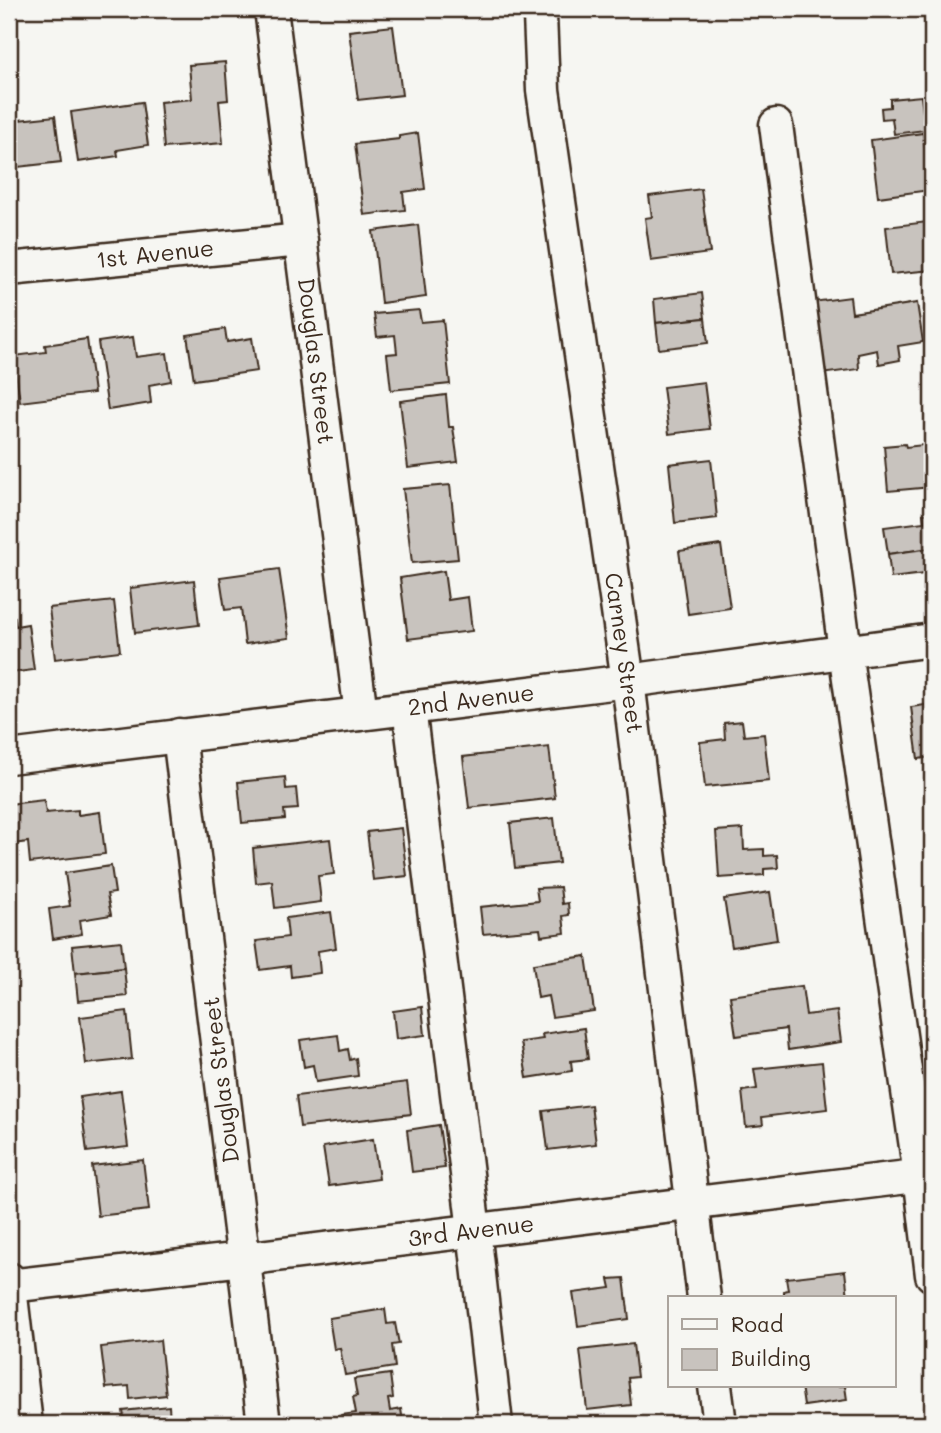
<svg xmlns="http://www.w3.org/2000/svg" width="941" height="1433" viewBox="0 0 941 1433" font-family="Mali,sans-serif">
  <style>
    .building { fill: #c8c3be; stroke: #3b2a1e; stroke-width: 2 }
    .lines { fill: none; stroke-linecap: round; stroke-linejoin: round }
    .minor-casing { stroke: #3b2a1e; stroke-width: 37 }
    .minor { stroke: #f6f6f2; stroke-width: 32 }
    .labels { text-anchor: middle; stroke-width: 5; stroke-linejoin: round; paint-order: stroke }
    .street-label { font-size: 23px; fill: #3b2a1e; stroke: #f6f6f2 }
  </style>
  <rect width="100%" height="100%" fill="#f6f6f2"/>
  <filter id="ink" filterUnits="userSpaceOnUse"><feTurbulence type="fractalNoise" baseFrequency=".0143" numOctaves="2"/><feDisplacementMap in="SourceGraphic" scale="14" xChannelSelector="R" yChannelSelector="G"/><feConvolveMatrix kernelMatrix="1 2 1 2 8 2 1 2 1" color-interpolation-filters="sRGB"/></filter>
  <g filter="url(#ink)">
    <!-- building -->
    <g class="building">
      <path d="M393,26L402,95L358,100L349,31Z"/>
      <path d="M225,62L228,100L219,101L223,143L164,148L160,102L192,99L189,65Z"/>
      <path d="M921,96L925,130L894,134L892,118L882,119L881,108L890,107V99Z"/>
      <path d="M142,102L148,145L117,150L118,156L78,162L71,112Z"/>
      <path d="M55,116L61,162L9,168V121Z"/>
      <path d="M418,133L425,189L403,192L405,210L364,215L355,144L399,139V136Z"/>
      <path d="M923,133L930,190L878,197L871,140Z"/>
      <path d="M701,189L710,253L651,261L645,218L652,217L649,196Z"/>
      <path d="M927,222L932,270L891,274L886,227Z"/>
      <path d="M418,225L426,297L381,303L373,231Z"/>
      <path d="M702,293L705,318L656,323L654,299Z"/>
      <path d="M850,297L852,313L917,303L923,342L898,346L900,360L879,364L877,350L858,354L859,369L821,374L812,302Z"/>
      <path d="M419,310L421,322L443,320L450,384L391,390L387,354L397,353L395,335L377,337L374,314Z"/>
      <path d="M705,318L708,343L659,349L656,323Z"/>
      <path d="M225,329L227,342L252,338L257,371L194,380L187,335Z"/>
      <path d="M133,337L136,357L167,353L171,381L149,385L151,403L108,410L98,342Z"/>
      <path d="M87,339L94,393L20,402L14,356L46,352L45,345Z"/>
      <path d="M704,382L710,429L669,434L663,387Z"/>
      <path d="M446,395L449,427H453L458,462L408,468L400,401Z"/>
      <path d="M905,444L906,447L932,444V487L888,491L884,446Z"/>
      <path d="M711,459L717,518L675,523L669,464Z"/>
      <path d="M450,485L458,559L412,563L403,489Z"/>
      <path d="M932,513V548L888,554L884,527L924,522L923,514Z"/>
      <path d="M721,545L730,608L688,614L679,551Z"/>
      <path d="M932,548V573L891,578L888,554Z"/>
      <path d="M279,569L289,638L245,644L241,608L225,610L220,577Z"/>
      <path d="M444,571L448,600L468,597L472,631L408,639L400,578Z"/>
      <path d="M194,580L199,625L135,633L130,588Z"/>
      <path d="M114,601L120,651L55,659L49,608Z"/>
      <path d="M15,617L16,626L28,624L34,670L9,673V618Z"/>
      <path d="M932,704V757L918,759L911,707Z"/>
      <path d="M742,721L744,736L764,734L769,781L705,787L700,742L725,739L724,723Z"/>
      <path d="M549,747L555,798L469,808L463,757Z"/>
      <path d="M285,777L286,789L296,788L298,809L284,810L285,819L242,823L238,782Z"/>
      <path d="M44,800L46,813L78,810V815L100,812L105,854L30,863L28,842L13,844L9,804Z"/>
      <path d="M554,818L559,863L515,868L510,823Z"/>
      <path d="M401,828L407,876L373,880L367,832Z"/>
      <path d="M743,829L744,850L764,849V856L777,855L778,868L764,869V875L719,878L716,831Z"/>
      <path d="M330,839L334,874L318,876L321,902L275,908L272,881L256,883L253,848Z"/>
      <path d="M111,866L115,893L107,894L111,915L80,920L82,934L53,939L49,909L70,906L65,873Z"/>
      <path d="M560,887L562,904L568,903L569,915L563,916L565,933L541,936L540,929L483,934L480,907L538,901L536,888Z"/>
      <path d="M770,892L777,940L732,947L724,899Z"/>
      <path d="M331,912L336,948L318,951L320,973L291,977L290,966L260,970L256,941L288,937L286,918Z"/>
      <path d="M121,941L124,968L75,973L72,946Z"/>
      <path d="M586,956L594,1011L552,1017L548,996L538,998L533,964Z"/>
      <path d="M124,968L127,996L78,1001L75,973Z"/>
      <path d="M802,986L806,1015L837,1011L841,1042L788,1050L786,1029L736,1036L730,996Z"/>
      <path d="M422,1007L425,1035L396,1039L393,1011Z"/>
      <path d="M127,1011L132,1059L86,1064L80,1017Z"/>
      <path d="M584,1028L588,1059L571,1061L572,1071L527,1078L521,1042L543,1039L542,1034Z"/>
      <path d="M338,1035L340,1051L348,1049L350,1060L356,1058L358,1076L316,1082L313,1065L304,1067L300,1040Z"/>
      <path d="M822,1062L827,1109L762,1117L763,1125L746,1127L742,1091L757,1089L754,1069Z"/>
      <path d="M407,1082L411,1114L300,1127L296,1096Z"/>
      <path d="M121,1091L128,1147L87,1152L80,1097Z"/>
      <path d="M591,1105L596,1144L548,1150L543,1111Z"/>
      <path d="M439,1125L445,1168L412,1172L407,1130Z"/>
      <path d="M373,1139L379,1179L329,1186L323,1147Z"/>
      <path d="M143,1160L149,1210L98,1216L92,1166Z"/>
      <path d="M845,1271L848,1297L784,1298V1291L788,1290L786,1278Z"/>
      <path d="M624,1278L629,1319L578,1326L573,1293L611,1288L609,1279Z"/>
      <path d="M385,1309L387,1324L395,1323L399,1344L392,1345L395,1367L345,1375L340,1348L334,1349L329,1318Z"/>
      <path d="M160,1340L166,1395L130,1399L129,1386L106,1388L101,1347Z"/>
      <path d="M633,1344L637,1377L628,1378L631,1405L587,1410L580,1350Z"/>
      <path d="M390,1374L393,1398L388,1399L390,1411L401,1409L403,1422L391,1424H342L341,1415L356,1413L353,1397L357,1396L354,1379Z"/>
      <path d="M801,1386H845L847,1400L804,1406Z"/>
      <path d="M169,1406L170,1421L180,1420V1424H125L123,1411Z"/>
    </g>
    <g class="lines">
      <!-- minor casing -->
      <g class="minor-casing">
        <g id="minor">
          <path d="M271,9L361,714"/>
          <path d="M542,9L540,15L543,90L628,681L704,1298"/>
          <path d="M776,125L845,651L920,1175L932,1275"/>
          <path d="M9,269L301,240"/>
          <path d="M409,708L474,1230L496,1424"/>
          <path d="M179,735L264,1424"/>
          <path d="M9,757L628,681L932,640"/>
          <path d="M9,1279L26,1424"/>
          <path d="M9,1286L243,1259L932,1174"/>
          <path d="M715,1386L720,1424"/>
        </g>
      </g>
      <!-- minor -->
      <use href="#minor" class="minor"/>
    </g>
  </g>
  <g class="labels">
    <!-- street labels -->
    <g class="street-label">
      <text transform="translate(155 254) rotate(-6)" y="8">1st Avenue</text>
      <text transform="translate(316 361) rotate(83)" y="8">Douglas Street</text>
      <text transform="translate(624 653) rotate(82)" y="8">Carney Street</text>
      <text transform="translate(471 700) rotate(-7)" y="8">2nd Avenue</text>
      <text transform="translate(221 1080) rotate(-97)" y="8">Douglas Street</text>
      <text transform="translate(471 1231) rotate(-7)" y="8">3rd Avenue</text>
    </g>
  </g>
  <!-- margin -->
  <rect width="941" height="1433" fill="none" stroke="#f6f6f2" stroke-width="35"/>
  <rect x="18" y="18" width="906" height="1398" fill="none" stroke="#3b2a1e" stroke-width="2.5" filter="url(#ink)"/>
  <!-- legend -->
  <rect x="668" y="1296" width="228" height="91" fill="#f6f6f2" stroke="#aba49d" stroke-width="2"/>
  <rect x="682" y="1319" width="35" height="10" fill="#f6f6f2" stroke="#aba49d" stroke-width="2"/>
  <text x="731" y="1332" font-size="21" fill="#3b2a1e">Road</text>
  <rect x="682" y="1349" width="35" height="21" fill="#c8c3be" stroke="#aba49d" stroke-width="2"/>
  <text x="731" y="1366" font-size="21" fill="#3b2a1e">Building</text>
</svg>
